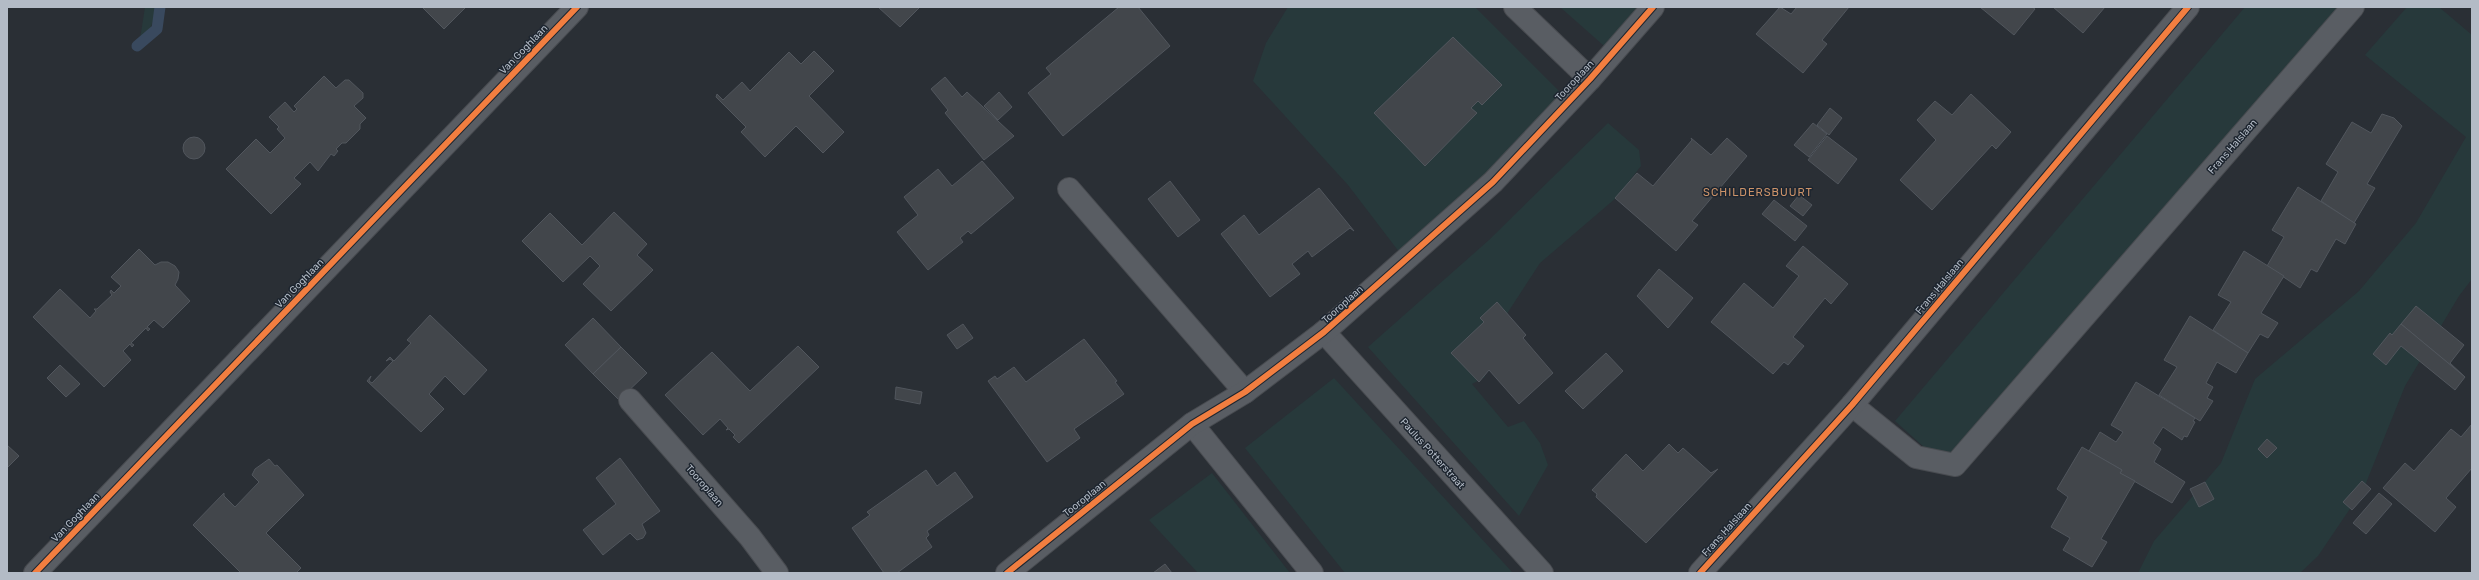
<svg xmlns="http://www.w3.org/2000/svg" width="2479" height="580" viewBox="0 0 2479 580" font-family="Rubik,sans-serif">
  <style>
    .green { fill: #27393b }
    .lines { fill: none; stroke-linecap: round; stroke-linejoin: round }
    .stream { stroke: #39495e; stroke-width: 11 }
    .building { fill: #42464b; stroke: #51565d }
    .minor-casing { stroke: #484b50; stroke-width: 24 }
    .minor { stroke: #595d63; stroke-width: 22 }
    .cycleway-casing { stroke: #1d252f; stroke-width: 8 }
    .cycleway { stroke: #f27e40; stroke-width: 6 }
    .labels { text-anchor: middle; stroke-width: 3; stroke-linejoin: round; paint-order: stroke }
    .street-label { font-size: 10px; fill: #b3bbc6; stroke: #1d252f }
    .neighbourhood-label { font-size: 11px; letter-spacing: 1px; fill: #cc9369; stroke: #1d252f }
  </style>
  <rect width="100%" height="100%" fill="#2a2f35"/>
  <!-- green -->
  <g class="green">
    <path d="M145,7H158L144,46L138,52Z"/>
    <path d="M1288,7H1475L1566,98L1403,257L1348,185L1253,81L1266,43Z"/>
    <path d="M1560,7H1652L1611,52Z"/>
    <path d="M2245,7H2350L1943,464L1895,421Z"/>
    <path d="M2407,7H2439L2472,35V279L2459,296L2405,386L2364,488L2318,556L2300,573H2138L2154,541L2221,463L2255,379L2359,291L2416,223L2466,137L2365,55Z"/>
    <path d="M1608,123L1639,150L1641,166L1616,198L1540,263L1482,352L1485,377L1472,384L1508,427L1524,421L1540,443L1548,465L1519,516L1368,347L1489,240Z"/>
    <path d="M1334,378L1513,573H1345L1245,448Z"/>
    <path d="M1212,473L1290,573H1198L1149,520Z"/>
  </g>
  <g class="lines">
    <!-- stream -->
    <path class="stream" d="M137,46L157,29L160,7"/>
  </g>
  <!-- building -->
  <g class="building">
    <path d="M422,7H466L444,29Z"/>
    <path d="M878,7H920L900,27Z"/>
    <path d="M1119,7H1138L1170,46L1063,136L1028,93L1051,74L1046,68Z"/>
    <path d="M1780,7L1791,14L1797,7H1849L1822,40L1827,44L1803,73L1756,34Z"/>
    <path d="M1980,7H2032L2035,9L2014,35Z"/>
    <path d="M2053,7H2105L2083,33Z"/>
    <path d="M1453,37L1502,85L1482,105L1478,101L1471,108L1477,113L1425,166L1374,113Z"/>
    <path d="M814,51L834,71L809,96L844,132L823,153L796,126L765,157L741,132L746,127L716,97L717,94L723,100L742,82L750,91L789,52L801,64Z"/>
    <path d="M324,76L336,88L345,80H349L363,93V98L354,106L366,118L360,124V129L346,143H342L336,149L338,151L334,156L331,154L318,171L310,162L294,178L301,184L271,214L226,169L256,139L270,153L285,138L277,129L279,127L269,117L285,102L294,112L297,109L294,106Z"/>
    <path d="M945,77L962,97L967,92L1014,136L984,160L945,113L948,110L931,89Z"/>
    <path d="M999,92L1012,107L998,120L984,106Z"/>
    <path d="M1971,94L2011,132L1996,149L1992,145L1932,210L1900,180L1936,140L1917,120L1935,101L1952,115Z"/>
    <path d="M1830,108L1842,118L1829,135L1817,125Z"/>
    <path d="M2382,114L2394,118L2402,126L2367,184L2375,188L2354,223L2321,201L2338,172L2326,164L2352,122L2371,133Z"/>
    <path d="M1813,123L1827,134L1809,157L1794,145Z"/>
    <path d="M1827,136L1857,159L1838,184L1808,160Z"/>
    <circle cx="194" cy="148" r="11"/>
    <path d="M1691,138L1711,155L1727,138L1747,156L1692,221L1698,225L1676,251L1615,198L1637,173L1653,186L1692,140Z"/>
    <path d="M982,161L1014,198L971,234L968,231L960,238L963,242L928,270L897,232L918,215L904,197L938,169L952,186Z"/>
    <path d="M1170,181L1200,220L1178,237L1148,199Z"/>
    <path d="M2298,187L2356,224L2345,244L2336,239L2317,272L2311,269L2300,288L2267,266L2284,237L2272,230Z"/>
    <path d="M1319,188L1354,231L1350,228L1312,257L1308,251L1292,264L1300,274L1270,297L1221,234L1244,215L1259,235Z"/>
    <path d="M1799,195L1812,205L1803,216L1790,206Z"/>
    <path d="M1774,200L1807,226L1795,241L1762,214Z"/>
    <path d="M614,212L647,244L637,255L653,270L611,311L583,284L600,266L590,256L563,282L522,241L550,213L582,245Z"/>
    <path d="M1803,246L1848,284L1831,304L1825,298L1793,337L1804,346L1788,365L1784,362L1773,374L1711,322L1744,283L1773,308L1799,276L1786,266Z"/>
    <path d="M139,249L155,265L161,262H168L175,266L179,272L178,279L175,285L190,301L163,328L154,320L147,327L150,329L148,331L146,328L131,343L134,345L132,347L130,344L123,351L131,360L104,387L33,317L60,289L90,318L96,311L94,309H97L112,295L110,292L111,290L114,293L121,286L111,277Z"/>
    <path d="M2244,251L2284,276L2261,313L2278,323L2268,338L2260,334L2248,353L2213,330L2231,302L2218,295Z"/>
    <path d="M1659,269L1693,298L1668,328L1637,296Z"/>
    <path d="M1497,302L1526,335L1523,338L1553,373L1519,404L1489,370L1479,382L1451,353L1484,322L1480,318Z"/>
    <path d="M2416,306L2464,345L2450,363L2465,377L2401,324Z"/>
    <path d="M430,315L487,370L464,395L445,376L429,394L444,409L421,432L367,381L371,376L369,381L372,383L393,361L390,359L386,361L390,357L394,361L411,343L407,340Z"/>
    <path d="M2190,316L2248,353L2236,373L2217,362L2206,383L2213,387L2207,398L2213,401L2200,421L2159,395L2177,367L2164,360Z"/>
    <path d="M593,318L621,347L593,374L565,345Z"/>
    <path d="M963,324L973,338L957,349L947,335Z"/>
    <path d="M2401,324L2465,377L2455,390L2401,346L2386,365L2373,354L2390,333L2392,335Z"/>
    <path d="M1084,339L1117,381L1115,382L1124,394L1074,429L1080,438L1047,462L988,381L995,376L997,379L1014,367L1026,382Z"/>
    <path d="M798,346L819,367L739,443L733,437L735,435L729,429L726,430L728,428L720,419L703,435L665,395L712,352L750,391Z"/>
    <path d="M621,347L647,373L619,400L593,374Z"/>
    <path d="M1606,353L1623,371L1583,409L1565,391Z"/>
    <path d="M60,365L80,384L66,397L47,378Z"/>
    <path d="M2136,382L2195,418L2193,421L2195,422L2187,437L2184,436L2182,440L2163,427L2153,443L2161,449L2154,462L2185,482L2172,503L2120,473L2122,470L2089,451L2100,432L2116,442L2123,432L2111,425Z"/>
    <path d="M896,387L922,392L920,404L895,399Z"/>
    <path d="M2472,424V468L2446,498L2456,507L2435,532L2383,488L2405,463L2414,471L2451,429L2461,437Z"/>
    <path d="M2267,439L2277,448L2267,458L2258,449Z"/>
    <path d="M1669,444L1678,453L1683,448L1711,473L1718,469L1646,543L1596,497L1597,494L1592,490L1626,454L1643,471Z"/>
    <path d="M7,445L19,456L7,468Z"/>
    <path d="M2082,447L2122,470L2120,473L2135,481L2101,539L2107,542L2092,567L2063,550L2070,538L2051,527L2068,497L2057,489Z"/>
    <path d="M620,458L660,511L642,524L646,533L643,538L637,540L630,533L603,555L583,530L616,504L596,478Z"/>
    <path d="M269,459L275,466L277,465L304,495L266,533L301,568L296,573H241L193,525L224,493V496L235,507L259,482L252,475L255,469Z"/>
    <path d="M926,470L937,486L955,472L973,497L927,531L929,535L926,538L932,547L897,573H884L852,528L870,515L867,512Z"/>
    <path d="M2362,481L2371,489L2352,510L2343,502Z"/>
    <path d="M2205,482L2214,499L2199,507L2190,489Z"/>
    <path d="M2379,493L2392,504L2366,534L2353,523Z"/>
    <path d="M1165,564L1172,573H1153Z"/>
  </g>
  <g class="lines">
    <!-- minor casing -->
    <g class="minor-casing">
      <g id="minor">
        <path d="M1515,7L1590,79"/>
        <path d="M1069,189L1245,392"/>
        <path d="M1324,332L1542,573"/>
        <path d="M630,400L750,537L777,573"/>
        <path d="M1852,405L1916,457L1955,465L2353,7"/>
        <path d="M1192,424L1312,573"/>
        <path d="M35,573L577,7"/>
        <path d="M1007,573L1192,424L1245,392L1324,332L1493,182L1590,79L1653,7"/>
        <path d="M1700,573L1852,405L2188,7"/>
      </g>
    </g>
    <!-- minor -->
    <use href="#minor" class="minor"/>
    <!-- cycleway casing -->
    <g class="cycleway-casing">
      <g id="cycleway">
        <path d="M35,573L577,7"/>
        <path d="M1007,573L1192,424L1245,392L1324,332L1493,182L1590,79L1653,7"/>
        <path d="M1700,573L1852,405L2188,7"/>
      </g>
    </g>
    <!-- cycleway -->
    <use href="#cycleway" class="cycleway"/>
  </g>
  <g class="labels">
    <!-- street labels -->
    <g class="street-label">
      <text transform="translate(523 49) rotate(-46)" y="4">Van Goghlaan</text>
      <text transform="translate(1574 80) rotate(-47)" y="4">Tooroplaan</text>
      <text transform="translate(2232 146) rotate(-49)" y="4">Frans Halslaan</text>
      <text transform="translate(299 283) rotate(-46)" y="4">Van Goghlaan</text>
      <text transform="translate(1939 286) rotate(-50)" y="4">Frans Halslaan</text>
      <text transform="translate(1342 304) rotate(-42)" y="4">Tooroplaan</text>
      <text transform="translate(1433 453) rotate(48)" y="4">Paulus Potterstraat</text>
      <text transform="translate(705 485) rotate(49)" y="4">Tooroplaan</text>
      <text transform="translate(1084 498) rotate(-39)" y="4">Tooroplaan</text>
      <text transform="translate(75 517) rotate(-46)" y="4">Van Goghlaan</text>
      <text transform="translate(1726 529) rotate(-48)" y="4">Frans Halslaan</text>
    </g>
    <!-- neighbourhood labels -->
    <g class="neighbourhood-label">
      <text x="1758" y="196">SCHILDERSBUURT</text>
    </g>
  </g>
  <!-- border -->
  <rect width="2479" height="580" fill="none" stroke="#b3bbc6" stroke-width="16"/>
</svg>
